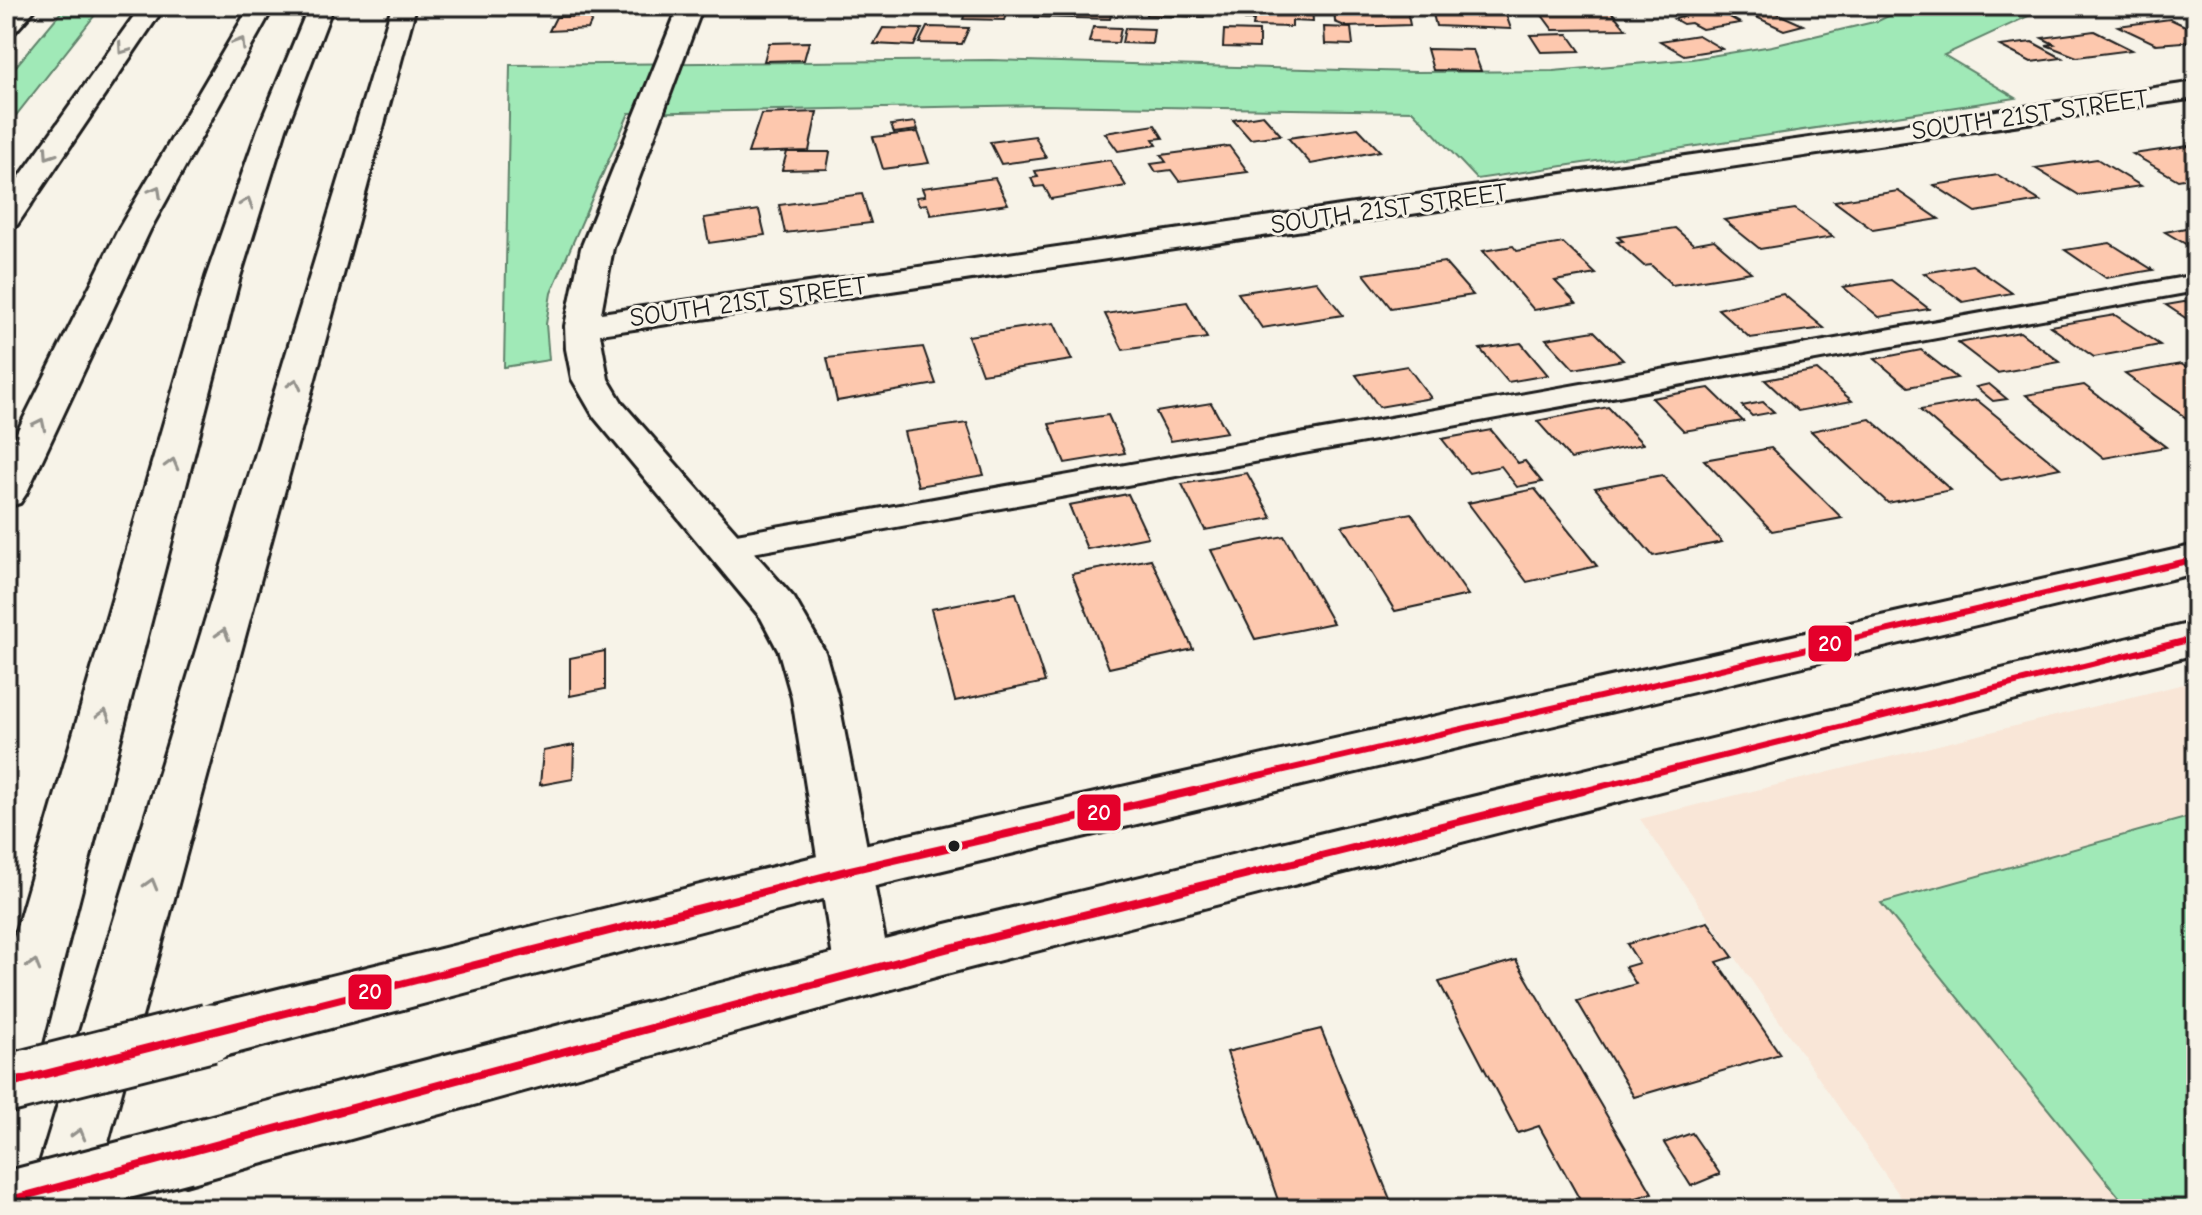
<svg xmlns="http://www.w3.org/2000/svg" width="2202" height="1215" viewBox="0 0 2202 1215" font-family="'Comic Neue',sans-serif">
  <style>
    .built { fill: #f9e6d7 }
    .green { fill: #a0e9b7; stroke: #5e826a; stroke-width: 2 }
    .building { fill: #fdc8ae; stroke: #1c1c1c; stroke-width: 2 }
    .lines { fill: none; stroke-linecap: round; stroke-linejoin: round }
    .lane-casing { stroke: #1c1c1c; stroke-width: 6 }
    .street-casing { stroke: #1c1c1c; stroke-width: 6 }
    .secondary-casing { stroke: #1c1c1c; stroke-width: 6 }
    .highway-casing { stroke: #1c1c1c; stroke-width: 6 }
    .lane { fill: #f7f3e8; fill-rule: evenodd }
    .street { fill: #f7f3e8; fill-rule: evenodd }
    .secondary { fill: #f7f3e8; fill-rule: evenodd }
    .highway { fill: #f7f3e8; fill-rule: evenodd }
    .secondary-bridge-casing { stroke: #1c1c1c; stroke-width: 63; stroke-linecap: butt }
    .secondary-bridge { stroke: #f7f3e8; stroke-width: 57 }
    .bus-1-far1-casing { stroke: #f7f3e8; stroke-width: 12 }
    .bus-1-casing { stroke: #f7f3e8; stroke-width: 14 }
    .bus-1-far1 { stroke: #e4002b; stroke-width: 6 }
    .bus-1 { stroke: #e4002b; stroke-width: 8 }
    .oneway { stroke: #94928c }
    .bus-dot { fill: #1c1c1c; stroke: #f7f3e8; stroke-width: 3 }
    .labels { text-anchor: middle; stroke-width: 6; stroke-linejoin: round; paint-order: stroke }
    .far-street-label { font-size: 26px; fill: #1c1c1c; stroke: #f7f3e8 }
    .line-badge { stroke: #f7f3e8; stroke-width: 3 }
    .badge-label { font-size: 22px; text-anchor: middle; font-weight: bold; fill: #fff }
  </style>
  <rect width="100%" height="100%" fill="#f7f3e8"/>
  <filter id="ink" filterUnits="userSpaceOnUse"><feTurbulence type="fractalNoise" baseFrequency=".0125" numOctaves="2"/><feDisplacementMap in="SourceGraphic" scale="16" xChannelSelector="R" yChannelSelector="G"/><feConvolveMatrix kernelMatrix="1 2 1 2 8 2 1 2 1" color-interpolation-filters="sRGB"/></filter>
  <g filter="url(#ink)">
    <!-- built -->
    <path class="built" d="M2196,681V1209H1909L1640,819Z"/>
    <!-- green -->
    <g class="green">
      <path d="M66,6H102L6,128V78Z"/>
      <path d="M1909,6H2050L1944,55L2016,98L1477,179L1413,111L1040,105L629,113L551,293L546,324L549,360L504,367L510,65L990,60L1415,72L1553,71L1692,59L1772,46L1878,21Z"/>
      <path d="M2196,815V1209H2129L1881,903Z"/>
    </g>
    <!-- building -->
    <g class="building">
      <path d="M563,6H612L610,11L560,12Z"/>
      <path d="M850,6H917L913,14L847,12Z"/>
      <path d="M968,6H1010L1005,20L963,19Z"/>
      <path d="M1038,6H1113L1110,19L1035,17Z"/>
      <path d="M1147,6H1205L1204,17L1146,15Z"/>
      <path d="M1245,6H1312L1313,22L1292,21V27L1253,26L1254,20H1245Z"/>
      <path d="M1334,6H1406L1410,25L1347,27L1335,22Z"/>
      <path d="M1431,6L1504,9L1511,29L1436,26Z"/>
      <path d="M1682,6H1715L1712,7L1740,23L1702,29L1691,23L1683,24L1674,19L1683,17L1671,10Z"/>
      <path d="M1610,10L1626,29L1553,30L1539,11Z"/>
      <path d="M1774,12L1803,25L1784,30L1756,17Z"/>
      <path d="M594,16L588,29L549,31L556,17Z"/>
      <path d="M2170,19L2196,31V41L2156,44L2118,26Z"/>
      <path d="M927,27L969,28L962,44L919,43Z"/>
      <path d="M1093,27L1121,28L1118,43L1089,42Z"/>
      <path d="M1324,27L1351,28L1353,45L1325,44Z"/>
      <path d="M883,28L922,29L914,46L874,44Z"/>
      <path d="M1125,28L1154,29L1152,44L1122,43Z"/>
      <path d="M1224,30L1259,31V48L1223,47Z"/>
      <path d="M2094,31L2132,50L2077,57L2046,45L2054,44L2042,38Z"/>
      <path d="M1568,34L1580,51L1541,52L1530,35Z"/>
      <path d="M1698,35L1722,49L1684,55L1660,41Z"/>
      <path d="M809,42L804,60L764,61L769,43Z"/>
      <path d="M2032,42L2062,58L2031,62L2000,46Z"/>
      <path d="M1427,49L1473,50L1481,71L1433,70Z"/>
      <path d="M817,112L809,151L748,153L761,114Z"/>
      <path d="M1263,115L1281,135L1250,139L1233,120Z"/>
      <path d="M915,122L918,130L894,133L891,125Z"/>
      <path d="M1155,125L1163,138L1153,139L1157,145L1118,151L1105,133Z"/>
      <path d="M1358,128L1380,151L1311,164L1288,138Z"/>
      <path d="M918,132L929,163L883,169L873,137Z"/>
      <path d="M1035,136L1046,158L1001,164L990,142Z"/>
      <path d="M2196,145V177L2178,180L2133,154Z"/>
      <path d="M1229,146L1248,172L1179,181L1171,170L1156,172L1151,164L1166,162L1161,155Z"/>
      <path d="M787,152H830L827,169L782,170Z"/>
      <path d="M2097,159L2141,186L2079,195L2035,168Z"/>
      <path d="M1110,160L1126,186L1051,199L1044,186L1035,187L1031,178L1038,177L1035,171Z"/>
      <path d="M1998,175L2040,201L1976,212L1934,185Z"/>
      <path d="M995,178L1008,204L931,215L927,204L919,205L916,197L925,196L922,188Z"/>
      <path d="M1898,191L1939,219L1873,230L1834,201Z"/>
      <path d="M862,194L871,223L785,233L779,205Z"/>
      <path d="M1795,209L1833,237L1760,249L1724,220Z"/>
      <path d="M759,210L765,235L709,243L704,218Z"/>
      <path d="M2196,226V250L2165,232Z"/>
      <path d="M1675,228L1693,244L1714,240L1751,272L1672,285L1651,265L1644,266L1617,242L1623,241L1618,237Z"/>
      <path d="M1563,243L1596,274L1555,281L1576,303L1534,310L1483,251L1513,246L1517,251Z"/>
      <path d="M2110,243L2153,270L2106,278L2065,250Z"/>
      <path d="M1444,262L1473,295L1391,308L1364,274Z"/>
      <path d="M1972,265L2012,293L1963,302L1924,273Z"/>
      <path d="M1891,280L1929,309L1879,317L1843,287Z"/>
      <path d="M1316,281L1343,315L1262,328L1238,293Z"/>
      <path d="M1783,294L1824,328L1750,338L1718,309Z"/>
      <path d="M2196,300V325L2166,305Z"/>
      <path d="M1187,302L1207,338L1123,350L1105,314Z"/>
      <path d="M2115,315L2160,345L2094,357L2050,326Z"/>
      <path d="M1054,323L1072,360L982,374L968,336Z"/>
      <path d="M1594,331L1623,360L1574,369L1546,339Z"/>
      <path d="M2020,332L2060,362L1997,373L1958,343Z"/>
      <path d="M1521,343L1548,375L1508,382L1480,349Z"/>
      <path d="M923,347L936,384L837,401L827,358Z"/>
      <path d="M1921,350L1957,378L1908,387L1875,359Z"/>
      <path d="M2181,364L2196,373V425L2125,374Z"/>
      <path d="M1407,366L1431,398L1379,407L1356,375Z"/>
      <path d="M1817,370L1852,401L1798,411L1765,380Z"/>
      <path d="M1989,384L2007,399L1993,401L1976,387Z"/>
      <path d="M2084,385L2166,447L2104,458L2026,395Z"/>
      <path d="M1709,388L1743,421L1684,431L1652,398Z"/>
      <path d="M1977,400L2060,468L2001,480L1920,410Z"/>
      <path d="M1763,402L1774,412L1752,416L1742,406Z"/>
      <path d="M1211,403L1227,432L1171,441L1156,412Z"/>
      <path d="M1608,407L1643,444L1571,459L1537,421Z"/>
      <path d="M1108,415L1125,453L1065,463L1049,424Z"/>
      <path d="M1870,419L1951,490L1888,503L1811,431Z"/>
      <path d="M967,423L984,475L918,486L904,432Z"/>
      <path d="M1491,430L1518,463L1525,461L1542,482L1517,487L1501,466L1469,473L1442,439Z"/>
      <path d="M1771,448L1842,518L1772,531L1704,460Z"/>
      <path d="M1247,473L1272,518L1205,530L1182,484Z"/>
      <path d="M1662,475L1722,542L1653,556L1595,488Z"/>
      <path d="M1535,489L1597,566L1527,582L1468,503Z"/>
      <path d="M1128,494L1148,537L1087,549L1069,505Z"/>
      <path d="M1411,513L1468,595L1395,611L1342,526Z"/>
      <path d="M1284,536L1333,623L1255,639L1211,550Z"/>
      <path d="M1151,559L1193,649L1109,668L1072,574Z"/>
      <path d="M1016,593L1045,682L955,701L931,609Z"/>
      <path d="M605,651V689L570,696V658Z"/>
      <path d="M574,745L573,779L540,785L543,751Z"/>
      <path d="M1708,922L1733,957L1717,962L1780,1054L1634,1097L1577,1001L1636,984L1625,967L1639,963L1627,944Z"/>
      <path d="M1516,960L1652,1193L1602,1209H1585L1539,1126L1518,1133L1439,982Z"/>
      <path d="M1321,1029L1394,1209H1281L1227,1052Z"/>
      <path d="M1692,1133L1720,1174L1691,1186L1664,1143Z"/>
    </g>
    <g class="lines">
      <!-- lane casing -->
      <g class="lane-casing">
        <path id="lane" d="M2196,275V291L725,558L714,555L709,547L714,539L725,536Z"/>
      </g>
      <!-- street casing -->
      <g class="street-casing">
        <path id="street" d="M679,6H703L613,248L601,313L2196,82V98L600,334L608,379L623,404L794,598L825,652L838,698L891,971L883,989L863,996L843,989L835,971L792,698L779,652L761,618L594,417L572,379L566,349L565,326L581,248Z"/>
      </g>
      <!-- secondary casing -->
      <g class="secondary-casing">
        <g id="secondary">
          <path d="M2196,545V573L846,893L209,1060L188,1052L180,1033L188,1014L209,1006L846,849Z"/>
          <path d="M2196,622V654L946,974L185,1185L163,1176L154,1154L163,1132L185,1123L946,924Z"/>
        </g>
      </g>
      <!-- highway casing -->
      <g class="highway-casing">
        <g id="highway">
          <path d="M13,6H38L15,32L6,34V13Z"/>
          <path d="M141,6H165L17,225L6,227V196Z"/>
          <path d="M250,6H274L150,230L26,494L20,503L6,507V454L118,230Z"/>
          <path d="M309,6H333L286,129L240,277L36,1067L27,1087L6,1095V965L206,277L258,129Z"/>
          <path d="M392,6H416L90,1209H26Z"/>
        </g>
      </g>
      <!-- lane -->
      <use href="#lane" class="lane"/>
      <!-- street -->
      <use href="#street" class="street"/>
      <!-- secondary -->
      <use href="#secondary" class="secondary"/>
      <!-- highway -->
      <use href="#highway" class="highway"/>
      <!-- secondary-bridge casing -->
      <g class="secondary-bridge-casing">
        <g id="secondary-bridge">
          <path d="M6,1084L209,1033"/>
          <path d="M6,1201L185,1154"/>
        </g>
      </g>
      <!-- secondary-bridge -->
      <use href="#secondary-bridge" class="secondary-bridge"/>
      <!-- bus-1-far1 casing -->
      <g class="bus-1-far1-casing">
        <g id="bus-1-far1">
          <path d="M1185,793L2196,559"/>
          <path d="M1575,793L2196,638"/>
        </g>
      </g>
      <!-- bus-1 casing -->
      <g class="bus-1-casing">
        <g id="bus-1">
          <path d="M6,1084L846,871L1194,791"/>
          <path d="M6,1201L946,949L1583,791"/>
        </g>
      </g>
      <!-- bus-1-far1 -->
      <use href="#bus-1-far1" class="bus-1-far1"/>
      <!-- bus-1 -->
      <use href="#bus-1" class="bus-1"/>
    </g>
    <!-- one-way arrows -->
    <defs><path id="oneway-chevron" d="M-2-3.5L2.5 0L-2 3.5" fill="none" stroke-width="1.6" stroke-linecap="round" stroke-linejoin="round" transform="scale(2)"/></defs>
    <g class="oneway">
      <use href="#oneway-chevron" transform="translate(240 43) rotate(-59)"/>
      <use href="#oneway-chevron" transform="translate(123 49) rotate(125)"/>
      <use href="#oneway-chevron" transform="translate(49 154) rotate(124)"/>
      <use href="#oneway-chevron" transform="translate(156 191) rotate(-61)"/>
      <use href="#oneway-chevron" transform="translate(247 203) rotate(-72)"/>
      <use href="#oneway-chevron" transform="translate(295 384) rotate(-74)"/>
      <use href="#oneway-chevron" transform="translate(40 424) rotate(-64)"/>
      <use href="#oneway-chevron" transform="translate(172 464) rotate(-75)"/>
      <use href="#oneway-chevron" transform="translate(223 634) rotate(-74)"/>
      <use href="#oneway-chevron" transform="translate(104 715) rotate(-75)"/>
      <use href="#oneway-chevron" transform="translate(151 884) rotate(-74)"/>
      <use href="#oneway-chevron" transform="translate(34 965) rotate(-74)"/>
      <use href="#oneway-chevron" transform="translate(79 1134) rotate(-74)"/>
    </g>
  </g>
  <!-- markers -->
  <circle class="bus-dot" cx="954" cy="846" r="7"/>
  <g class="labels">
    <!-- far-street labels -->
    <g class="far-street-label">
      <text transform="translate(2030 114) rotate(-8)" y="9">SOUTH 21ST STREET</text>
      <text transform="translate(1389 208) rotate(-8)" y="9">SOUTH 21ST STREET</text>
      <text transform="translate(748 301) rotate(-8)" y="9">SOUTH 21ST STREET</text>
    </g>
  </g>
  <g class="line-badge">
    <rect x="1807" y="624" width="46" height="39" rx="8" fill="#e4002b"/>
    <rect x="1076" y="793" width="46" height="39" rx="8" fill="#e4002b"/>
    <rect x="347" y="973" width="46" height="38" rx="8" fill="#e4002b"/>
  </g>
  <g class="badge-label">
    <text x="1830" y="651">20</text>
    <text x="1099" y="820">20</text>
    <text x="370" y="999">20</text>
  </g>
  <!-- margin -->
  <rect width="2202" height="1215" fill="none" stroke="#f7f3e8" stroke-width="32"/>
  <rect x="16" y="16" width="2170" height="1183" fill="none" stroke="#1c1c1c" stroke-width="3" filter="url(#ink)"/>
</svg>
